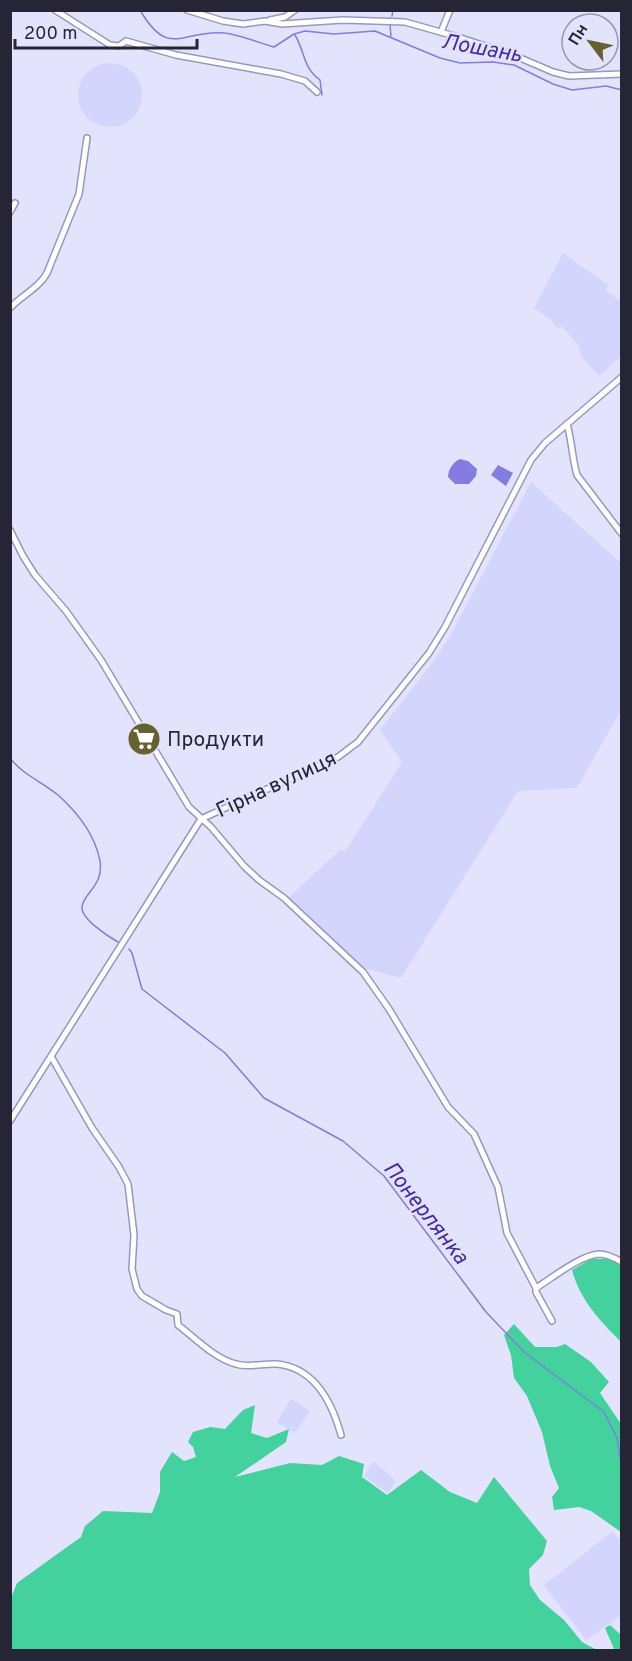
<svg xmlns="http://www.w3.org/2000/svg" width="632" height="1661" viewBox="0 0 632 1661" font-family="Overpass,sans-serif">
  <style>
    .built { fill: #d4d5fc }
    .green { fill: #43d19d }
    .water { fill: #837ce3 }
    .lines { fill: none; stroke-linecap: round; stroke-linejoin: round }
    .stream { stroke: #837ce3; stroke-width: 1.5 }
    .minor-casing { stroke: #9898bf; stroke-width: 8 }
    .minor { stroke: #fff; stroke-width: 5 }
    .labels { text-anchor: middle; stroke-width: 4.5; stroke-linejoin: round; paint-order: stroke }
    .poi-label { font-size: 21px; fill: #252535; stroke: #e3e3fd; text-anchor: start }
    .street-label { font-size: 21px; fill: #252535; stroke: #e3e3fd }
    .water-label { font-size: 22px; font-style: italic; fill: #452ba4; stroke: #e3e3fd }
  </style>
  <rect width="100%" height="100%" fill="#e3e3fd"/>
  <!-- built -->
  <g class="built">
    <circle cx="110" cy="95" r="32"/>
    <path d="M563,253L608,285L605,290L621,302V356L599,376L581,356L579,346L562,326L558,329L551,320L534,308Z"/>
    <path d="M531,482L621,563V710L577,788L518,791L401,978L363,968L288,898L340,850L345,852L402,762L380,730L433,662L450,636Z"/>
    <path d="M291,1399L310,1411L295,1433L277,1422Z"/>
    <path d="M373,1461L396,1481L388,1493L364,1476Z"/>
    <path d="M613,1531L621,1542V1615L586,1640L544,1585Z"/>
  </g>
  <!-- green -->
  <g class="green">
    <path d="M591,1259H609L621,1266V1342C600,1321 580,1300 572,1270Z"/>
    <path d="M514,1324L535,1347H557L565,1344L591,1362L609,1382L600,1393L621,1424V1532L591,1511L579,1507L554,1510L552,1497L559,1488L550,1466L542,1432L527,1396L514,1378L511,1355L504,1335Z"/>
    <path d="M255,1405L251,1433L267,1438L289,1429L286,1442L235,1477L290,1463L322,1465L339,1456L364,1464L362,1477L387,1495L421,1470L450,1492L477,1503L494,1477L547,1541L543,1555L529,1569L530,1585L540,1600L564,1620L582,1642L597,1650H11V1598L17,1583L81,1537L85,1526L103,1511L152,1513L160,1492V1472L172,1452L184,1461L196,1457L193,1447L188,1442L193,1432L210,1427L225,1429L243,1410Z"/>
    <path d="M610,1625L621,1635V1650H611L614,1649L605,1628Z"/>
  </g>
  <!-- water -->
  <g class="water">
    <path d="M460,459L468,461L477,469L476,476L469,484H455L448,477C448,470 453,462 460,459Z"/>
    <path d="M498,465L513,473L506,486L491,475Z"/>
  </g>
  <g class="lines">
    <!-- stream -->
    <g class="stream">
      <path d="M90,10H98"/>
      <path d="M140,10C169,60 183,29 224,33C238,34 259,43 274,47L294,34L305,31L334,34L375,31L440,58L460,63L493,62L514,65L553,84L572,90L606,86L622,90"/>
      <path d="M392,16L393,10"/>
      <path d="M390,25L391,36"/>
      <path d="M295,35C305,52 303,68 320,80L322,95"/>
      <path d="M10,758C22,774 42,782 58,795C77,812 95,835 100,861C104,886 83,893 82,907C81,919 109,937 118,942"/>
      <path d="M129,949L132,953L142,989L225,1053L264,1098L343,1141L384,1176L486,1312L524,1352L604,1412L617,1438L622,1470"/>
    </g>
    <!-- minor casing -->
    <g class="minor-casing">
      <g id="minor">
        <path d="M55,10L110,45L119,46L126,41L176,55L281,74L305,81L317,92"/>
        <path d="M187,10L223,21L243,24L265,21L282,24L343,20L405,22L458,37L518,57L553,72L569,76L622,74"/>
        <path d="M270,20L285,17L295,10"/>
        <path d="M441,32L450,10"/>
        <path d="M10,212L15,203"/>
        <path d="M10,308C22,295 39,288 47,273L79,194L87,138"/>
        <path d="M567,424C572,441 572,458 577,475L622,534"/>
        <path d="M10,530L23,556L35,575L66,611L101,660L189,807L211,827L244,866L259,880L284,898L363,972L389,1009L448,1107L474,1134L498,1187L507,1233L536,1288V1292L552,1321"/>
        <path d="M52,1058L92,1128L119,1167L128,1184L134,1235L132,1269L137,1289L142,1296L166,1310L177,1314L178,1325C195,1338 215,1359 236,1364C249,1368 264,1363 277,1364C315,1368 332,1402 341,1435"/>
        <path d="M10,1121L201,819L338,757L358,742L429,653L445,627L531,460L545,443L622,377"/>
        <path d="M536,1288C552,1278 581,1255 599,1254C607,1254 615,1258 622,1262"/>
      </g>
    </g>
    <!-- minor -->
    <use href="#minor" class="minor"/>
  </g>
  <!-- icons -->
  <defs>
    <g id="supermarket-disc" transform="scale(1.725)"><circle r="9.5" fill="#66612e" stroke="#e3e3fd"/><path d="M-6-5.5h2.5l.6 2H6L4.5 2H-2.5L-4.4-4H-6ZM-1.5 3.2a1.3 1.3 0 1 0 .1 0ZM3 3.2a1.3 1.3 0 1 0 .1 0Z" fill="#fff"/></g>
  </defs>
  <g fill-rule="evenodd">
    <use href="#supermarket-disc" x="144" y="739"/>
  </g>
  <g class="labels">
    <!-- poi labels -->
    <g class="poi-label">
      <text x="167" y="746">Продукти</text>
    </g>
    <!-- street labels -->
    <g class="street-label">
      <text transform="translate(276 784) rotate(-25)" y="7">Гірна вулиця</text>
    </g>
    <!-- water labels -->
    <g class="water-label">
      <text transform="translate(482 47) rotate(10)" y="8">Лошань</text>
      <text transform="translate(427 1212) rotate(52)" y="8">Понерлянка</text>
    </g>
  </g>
  <!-- border -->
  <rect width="632" height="1661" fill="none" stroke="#252535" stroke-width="24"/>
  <!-- north arrow -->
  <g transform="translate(590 42) rotate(302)"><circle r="28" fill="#e3e3fd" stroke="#9797ad" stroke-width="1.5"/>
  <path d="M0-4.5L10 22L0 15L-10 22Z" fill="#66612e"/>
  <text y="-9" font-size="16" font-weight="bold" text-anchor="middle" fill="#252535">Пн</text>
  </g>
  <!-- scale -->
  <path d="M15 39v9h182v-9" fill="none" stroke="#252535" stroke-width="3"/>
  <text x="24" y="39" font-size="18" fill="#252535" stroke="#e3e3fd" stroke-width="4.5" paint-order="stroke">200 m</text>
</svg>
